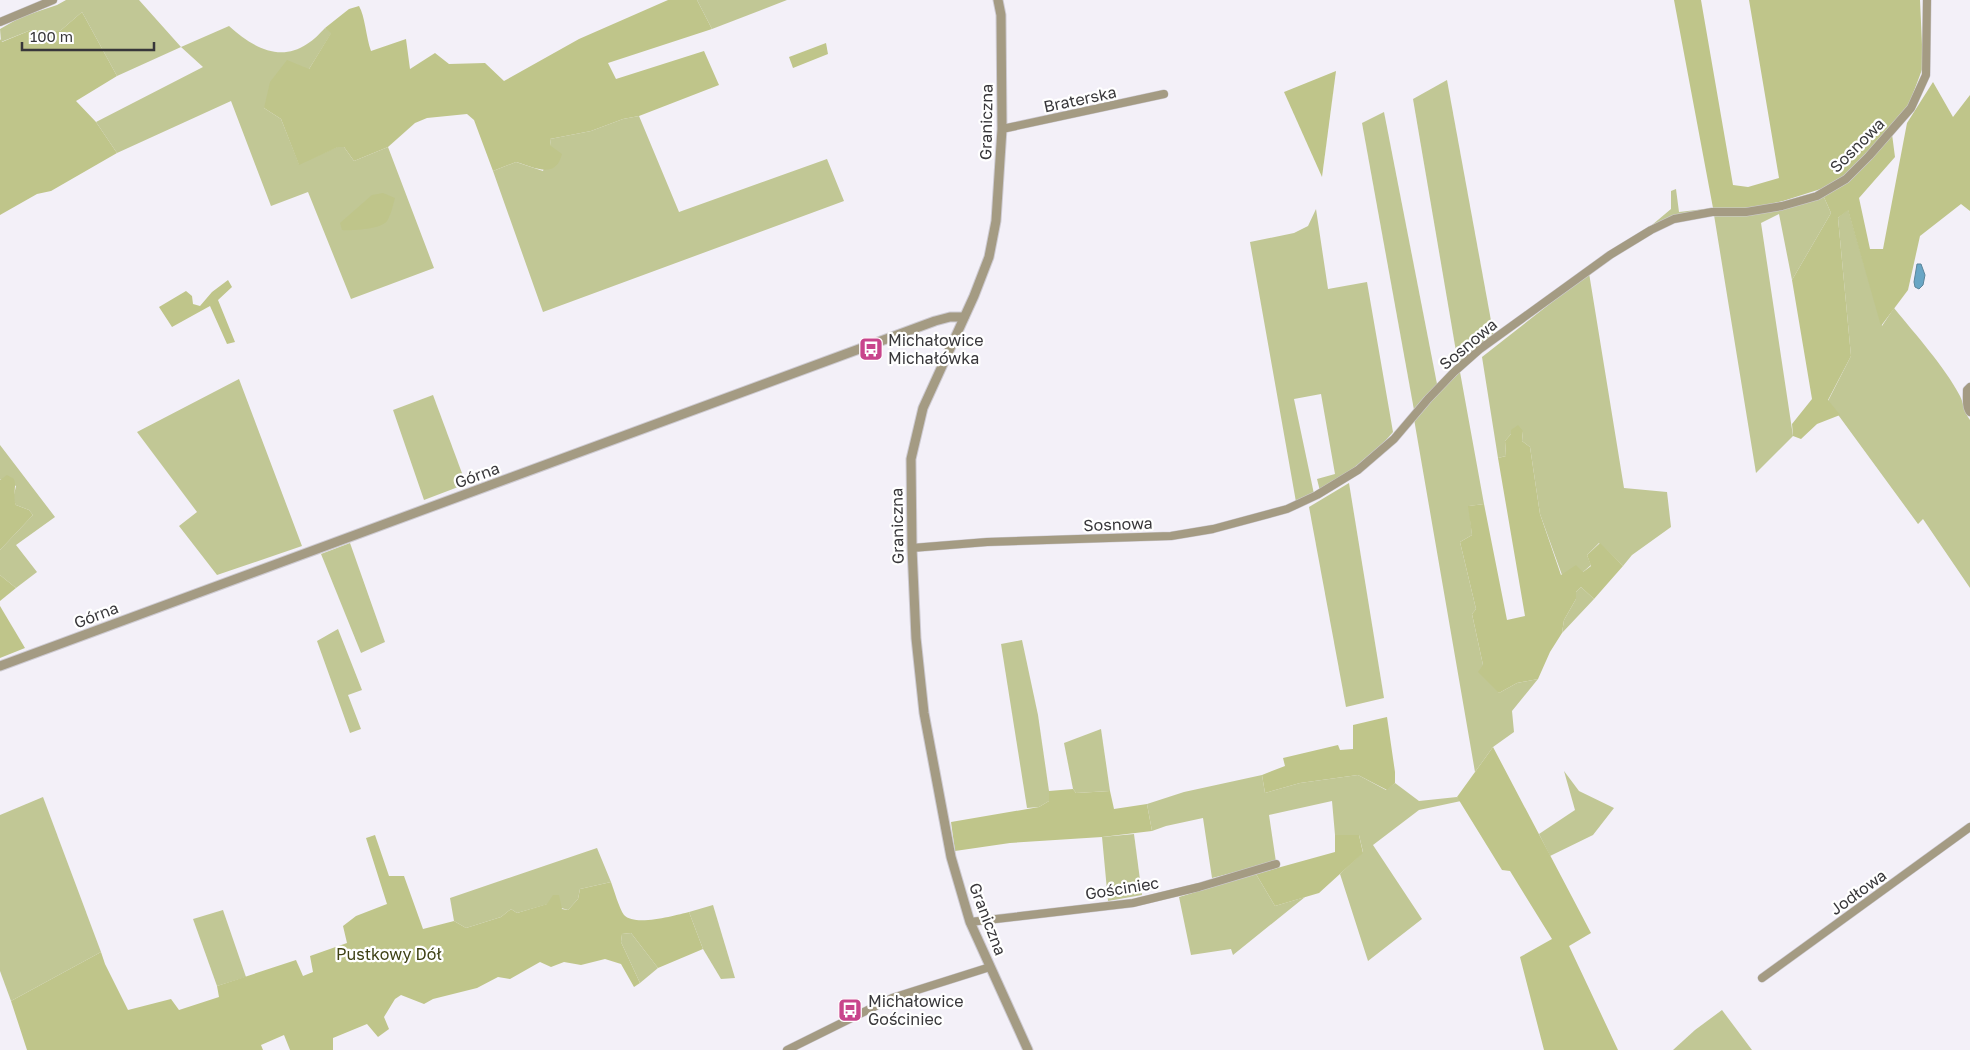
<svg xmlns="http://www.w3.org/2000/svg" width="1970" height="1050" viewBox="0 0 1970 1050" font-family="'Golos Text',sans-serif">
  <style>
    .green { fill: #c1c795 }
    .forest { fill: #bfc58a }
    .water { fill: #68a6c5; stroke: #5a859b }
    .lines { fill: none; stroke-linecap: round; stroke-linejoin: round }
    .minor-casing { stroke: #cecbd2; stroke-width: 9 }
    .tertiary-casing { stroke: #cecbd2; stroke-width: 11 }
    .minor { stroke: #a49b83; stroke-width: 8 }
    .tertiary { stroke: #a49b83; stroke-width: 9 }
    .labels { text-anchor: middle; stroke-width: 4.5; stroke-linejoin: round; paint-order: stroke }
    .street-label { font-size: 16px; fill: #38373a; stroke: #fff }
    .poi-label { font-size: 16px; fill: #38373a; stroke: #fff; text-anchor: start }
    .park-label { font-size: 16px; fill: #3e4114; stroke: #fff }
  </style>
  <rect width="100%" height="100%" fill="#f3f0f8"/>
  <!-- green -->
  <g class="green">
    <path d="M66,0H139L181,47L229,26C251,46 279,63 307,44C314,40 320,33 325,28L332,32L309,69L264,108L281,119L299,164L337,147H344L354,161L388,147L434,268L351,299L308,192L271,206L231,101L117,153L96,122L203,67L181,47L117,76L82,12L60,31L31,30L1,42L0,29L21,17L57,5Z"/>
    <path d="M697,0H787L712,29Z"/>
    <path d="M1447,80L1494,337L1458,363L1413,99Z"/>
    <path d="M1384,112L1437,384L1414,410L1362,123Z"/>
    <path d="M639,116L679,212L827,159L844,201L543,312L493,171L516,162L543,171L551,146L550,139L591,131L623,119Z"/>
    <path d="M1676,189L1679,212L1713,208L1750,209L1713,210L1646,230L1671,209V191Z"/>
    <path d="M1823,195L1831,213L1792,280L1779,214L1761,223L1793,436L1756,473L1714,215Z"/>
    <path d="M1316,209L1328,289L1367,282L1393,432C1373,457 1346,473 1320,491L1317,479L1335,474L1321,394L1294,399L1314,494L1296,502L1250,242L1294,233L1308,226Z"/>
    <path d="M1848,209L1882,326L1894,308C1915,334 1945,367 1960,396C1964,404 1964,412 1970,420V588L1923,519L1918,524L1828,401L1851,356L1838,218Z"/>
    <path d="M1589,273L1624,488L1667,492L1671,527L1632,555L1623,566L1599,543L1587,555L1591,565L1583,572L1562,575L1540,514L1530,447L1522,441L1523,431L1511,434L1505,441L1506,456L1498,458L1482,357Z"/>
    <path d="M1460,372L1484,504L1469,506L1472,535L1460,542L1476,609L1472,614L1483,665L1499,693L1517,683L1538,679L1512,711L1514,732L1493,747L1475,772L1414,419Z"/>
    <path d="M239,379L302,546L217,575L179,526L197,512L137,432Z"/>
    <path d="M433,395L466,484L424,500L393,410Z"/>
    <path d="M0,445L55,517L16,545L37,572L16,588L0,575V550L33,515L29,510L16,505L13,499L16,486L1,479L0,480Z"/>
    <path d="M1349,483L1384,698L1346,707L1309,507Z"/>
    <path d="M350,543L385,642L361,653L321,554Z"/>
    <path d="M1581,587L1594,599L1562,633L1564,620L1576,599V592Z"/>
    <path d="M338,629L362,690L348,695L361,729L350,733L317,641Z"/>
    <path d="M1022,640L1038,715L1049,791V801L1039,807L1027,808L1001,644Z"/>
    <path d="M1101,729L1110,791L1076,793L1073,789L1064,743Z"/>
    <path d="M1564,771L1579,791L1614,808L1593,835L1550,856L1539,834L1575,810Z"/>
    <path d="M1262,775L1265,793L1300,783L1358,775L1386,790L1395,783L1419,801L1457,797L1461,801L1419,810L1373,845L1422,919L1368,961L1340,874L1363,852L1359,835H1335L1332,801L1269,815L1276,862L1212,878L1203,818L1166,826L1152,831L1147,804L1184,792Z"/>
    <path d="M43,797L101,952L11,1001L0,971V815Z"/>
    <path d="M1134,834L1142,895L1108,901L1102,837Z"/>
    <path d="M597,848L611,882L580,889L578,899L568,910L548,904L517,913L511,909L501,917L466,928L454,921L450,898Z"/>
    <path d="M1256,874L1275,906L1305,897L1233,955L1231,949L1191,955L1179,897Z"/>
    <path d="M713,905L735,978L721,979L703,949L689,912Z"/>
    <path d="M223,910L246,977L217,986L193,919Z"/>
    <path d="M631,933L658,968L640,983L621,942L622,934Z"/>
    <path d="M1722,1010L1752,1050H1673L1695,1030Z"/>
  </g>
  <!-- forest -->
  <g class="forest">
    <path d="M668,0H697L712,29L608,63L616,79L704,51L719,85L639,116L623,119L591,131L550,139L551,146L562,154C556,180 533,167 516,162L493,171L474,120L467,114L427,118L415,123L388,147L354,161L344,147H338L299,165L281,119L264,108L270,82L287,60L309,69L331,33L325,28L349,9L359,6C365,16 366,37 371,51L406,39L410,69L435,53L449,64L485,63L504,81L579,39Z"/>
    <path d="M1674,0H1701L1733,185L1748,187L1779,178L1749,0H1920L1923,67L1908,107L1846,176L1827,187L1783,201L1750,209L1713,208Z"/>
    <path d="M82,12L117,76L76,101L96,122L117,153L51,191L37,194L0,215V39L2,42L31,30L60,31Z"/>
    <path d="M826,43L828,54L793,68L789,57Z"/>
    <path d="M1336,71L1322,177L1284,92Z"/>
    <path d="M1933,82L1953,117L1970,95V211L1961,204L1920,236L1908,290L1881,326L1848,210L1838,218L1851,356L1828,400L1840,415L1817,424L1801,439L1793,436L1792,424L1812,399L1792,280L1831,213L1823,195L1850,181L1892,134L1895,157L1859,198L1870,249H1883L1907,123Z"/>
    <path d="M383,193L395,198C393,205 391,215 387,221C382,229 351,231 342,230L340,223L372,195Z"/>
    <path d="M228,280L232,287L218,300L235,342L227,344L210,306L172,327L159,307L186,291L192,296L193,304L200,306L212,292Z"/>
    <path d="M1518,425L1523,431L1522,441L1530,447L1540,514L1561,575L1576,565L1583,572L1591,566L1587,555L1600,543L1623,566L1594,599L1581,587L1576,592V599L1564,620L1562,633L1550,652L1538,679L1517,683L1499,693L1478,672L1483,665L1472,614L1476,609L1460,542L1472,535L1468,506L1484,504L1507,620L1525,616L1498,458L1506,456L1505,441L1511,434V430Z"/>
    <path d="M7,475L14,479C17,488 12,496 16,505L29,510L33,515L0,550V480Z"/>
    <path d="M0,575L16,588L0,601Z"/>
    <path d="M0,606L25,648L0,658Z"/>
    <path d="M1387,717L1395,772V783L1387,790L1358,775L1300,783L1265,793L1262,775L1285,766L1283,758L1338,745L1340,750L1353,749V725Z"/>
    <path d="M1493,747L1591,933L1569,946L1618,1050H1544L1520,957L1552,939L1510,871L1502,870L1457,797Z"/>
    <path d="M1073,789L1076,793L1110,791L1114,809L1147,804L1152,831L1102,837L1010,843L955,851L951,822L1039,807L1049,801V791Z"/>
    <path d="M375,835L389,876H404L423,929L454,921L466,928L501,917L511,909L517,913L547,904L553,895H559L562,909L568,910L578,899L580,889L611,882C614,890 619,908 624,915C635,927 676,915 689,912L703,949L658,968L631,933L622,934L621,942L640,983L634,987L621,964L605,959L581,965L564,962L551,967L540,962L510,979L498,977L477,988L433,999L424,1004L401,995L395,999L384,1017L389,1029L378,1037L367,1024L333,1038V1050H290L284,1035L261,1045L263,1050H27L11,1001L101,952L105,964L128,1010L171,999L179,1010L219,997L217,986L296,960L303,976L313,972L310,956L347,943L343,926L356,916L387,904L366,838Z"/>
    <path d="M1335,835H1359L1363,853L1319,893L1275,906L1256,874L1335,852Z"/>
  </g>
  <!-- water -->
  <path class="water" d="M1917,264H1921L1925,275L1923,285L1919,289L1915,287L1914,282Z"/>
  <g class="lines">
    <!-- minor casing -->
    <g class="minor-casing">
      <g id="minor">
        <path d="M0,22L53,0"/>
        <path d="M1002,129L1164,94"/>
        <path d="M1970,387L1967,390C1967,398 1966,407 1970,412"/>
        <path d="M912,548L987,542L1171,536L1213,529L1287,509L1317,495L1358,470L1394,439L1428,399L1454,372L1480,349L1610,255L1651,230L1674,219L1712,212H1746L1782,206L1817,196L1846,179L1869,156L1911,108L1926,75L1927,0"/>
        <path d="M970,922L1133,903L1199,887L1276,864"/>
        <path d="M1762,978L1970,827"/>
        <path d="M787,1050L892,998L990,967"/>
      </g>
    </g>
    <!-- tertiary casing -->
    <g class="tertiary-casing">
      <g id="tertiary">
        <path d="M998,0L1001,15L1002,129L996,221L989,257L974,296L923,408L911,459L912,548L916,638L924,713L951,857L970,922L1028,1050"/>
        <path d="M0,666L935,321L950,317H964"/>
      </g>
    </g>
    <!-- minor -->
    <use href="#minor" class="minor"/>
    <!-- tertiary -->
    <use href="#tertiary" class="tertiary"/>
  </g>
  <!-- icons -->
  <defs>
    <g id="bus-square" transform="scale(1.25)"><rect x="-9" y="-9" width="18" height="18" rx="4" fill="#c8458c" stroke="#fff"/><path d="M-5-6H5V4H4V6H2V4H-2V6H-4V4H-5ZM-3.5-4V0h7V-4ZM-3.5 1.2v1.5H-2V1.2ZM2 1.2v1.5H3.5V1.2Z" fill="#fff"/></g>
  </defs>
  <g fill-rule="evenodd">
    <use href="#bus-square" x="871" y="349"/>
    <use href="#bus-square" x="850" y="1010"/>
  </g>
  <g class="labels">
    <!-- street labels -->
    <g class="street-label">
      <text transform="translate(1080 99) rotate(-12)" y="6">Braterska</text>
      <text transform="translate(986 122) rotate(-89)" y="6">Graniczna</text>
      <text transform="translate(1857 145) rotate(-45)" y="6">Sosnowa</text>
      <text transform="translate(1468 344) rotate(-40)" y="6">Sosnowa</text>
      <text transform="translate(477 475) rotate(-20)" y="6">Górna</text>
      <text transform="translate(1118 524) rotate(-2)" y="6">Sosnowa</text>
      <text transform="translate(897 526) rotate(-91)" y="6">Graniczna</text>
      <text transform="translate(96 615) rotate(-21)" y="6">Górna</text>
      <text transform="translate(1122 888) rotate(-9)" y="6">Gościniec</text>
      <text transform="translate(1858 892) rotate(-36)" y="6">Jodłowa</text>
      <text transform="translate(988 919) rotate(69)" y="6">Graniczna</text>
    </g>
    <!-- poi labels -->
    <g class="poi-label">
      <text x="888" y="346">Michałowice<tspan x="888" dy="18">Michałówka</tspan></text>
      <text x="868" y="1007">Michałowice<tspan x="868" dy="18">Gościniec</tspan></text>
    </g>
    <!-- park labels -->
    <g class="park-label">
      <text x="389" y="960">Pustkowy Dół</text>
    </g>
  </g>
  <!-- scale -->
  <path d="M22 42v8h132v-8" fill="none" stroke="#38373a" stroke-width="2.5"/>
  <text x="30" y="42" font-size="15" fill="#38373a" stroke="#ffffff" stroke-width="4" paint-order="stroke">100 m</text>
</svg>
